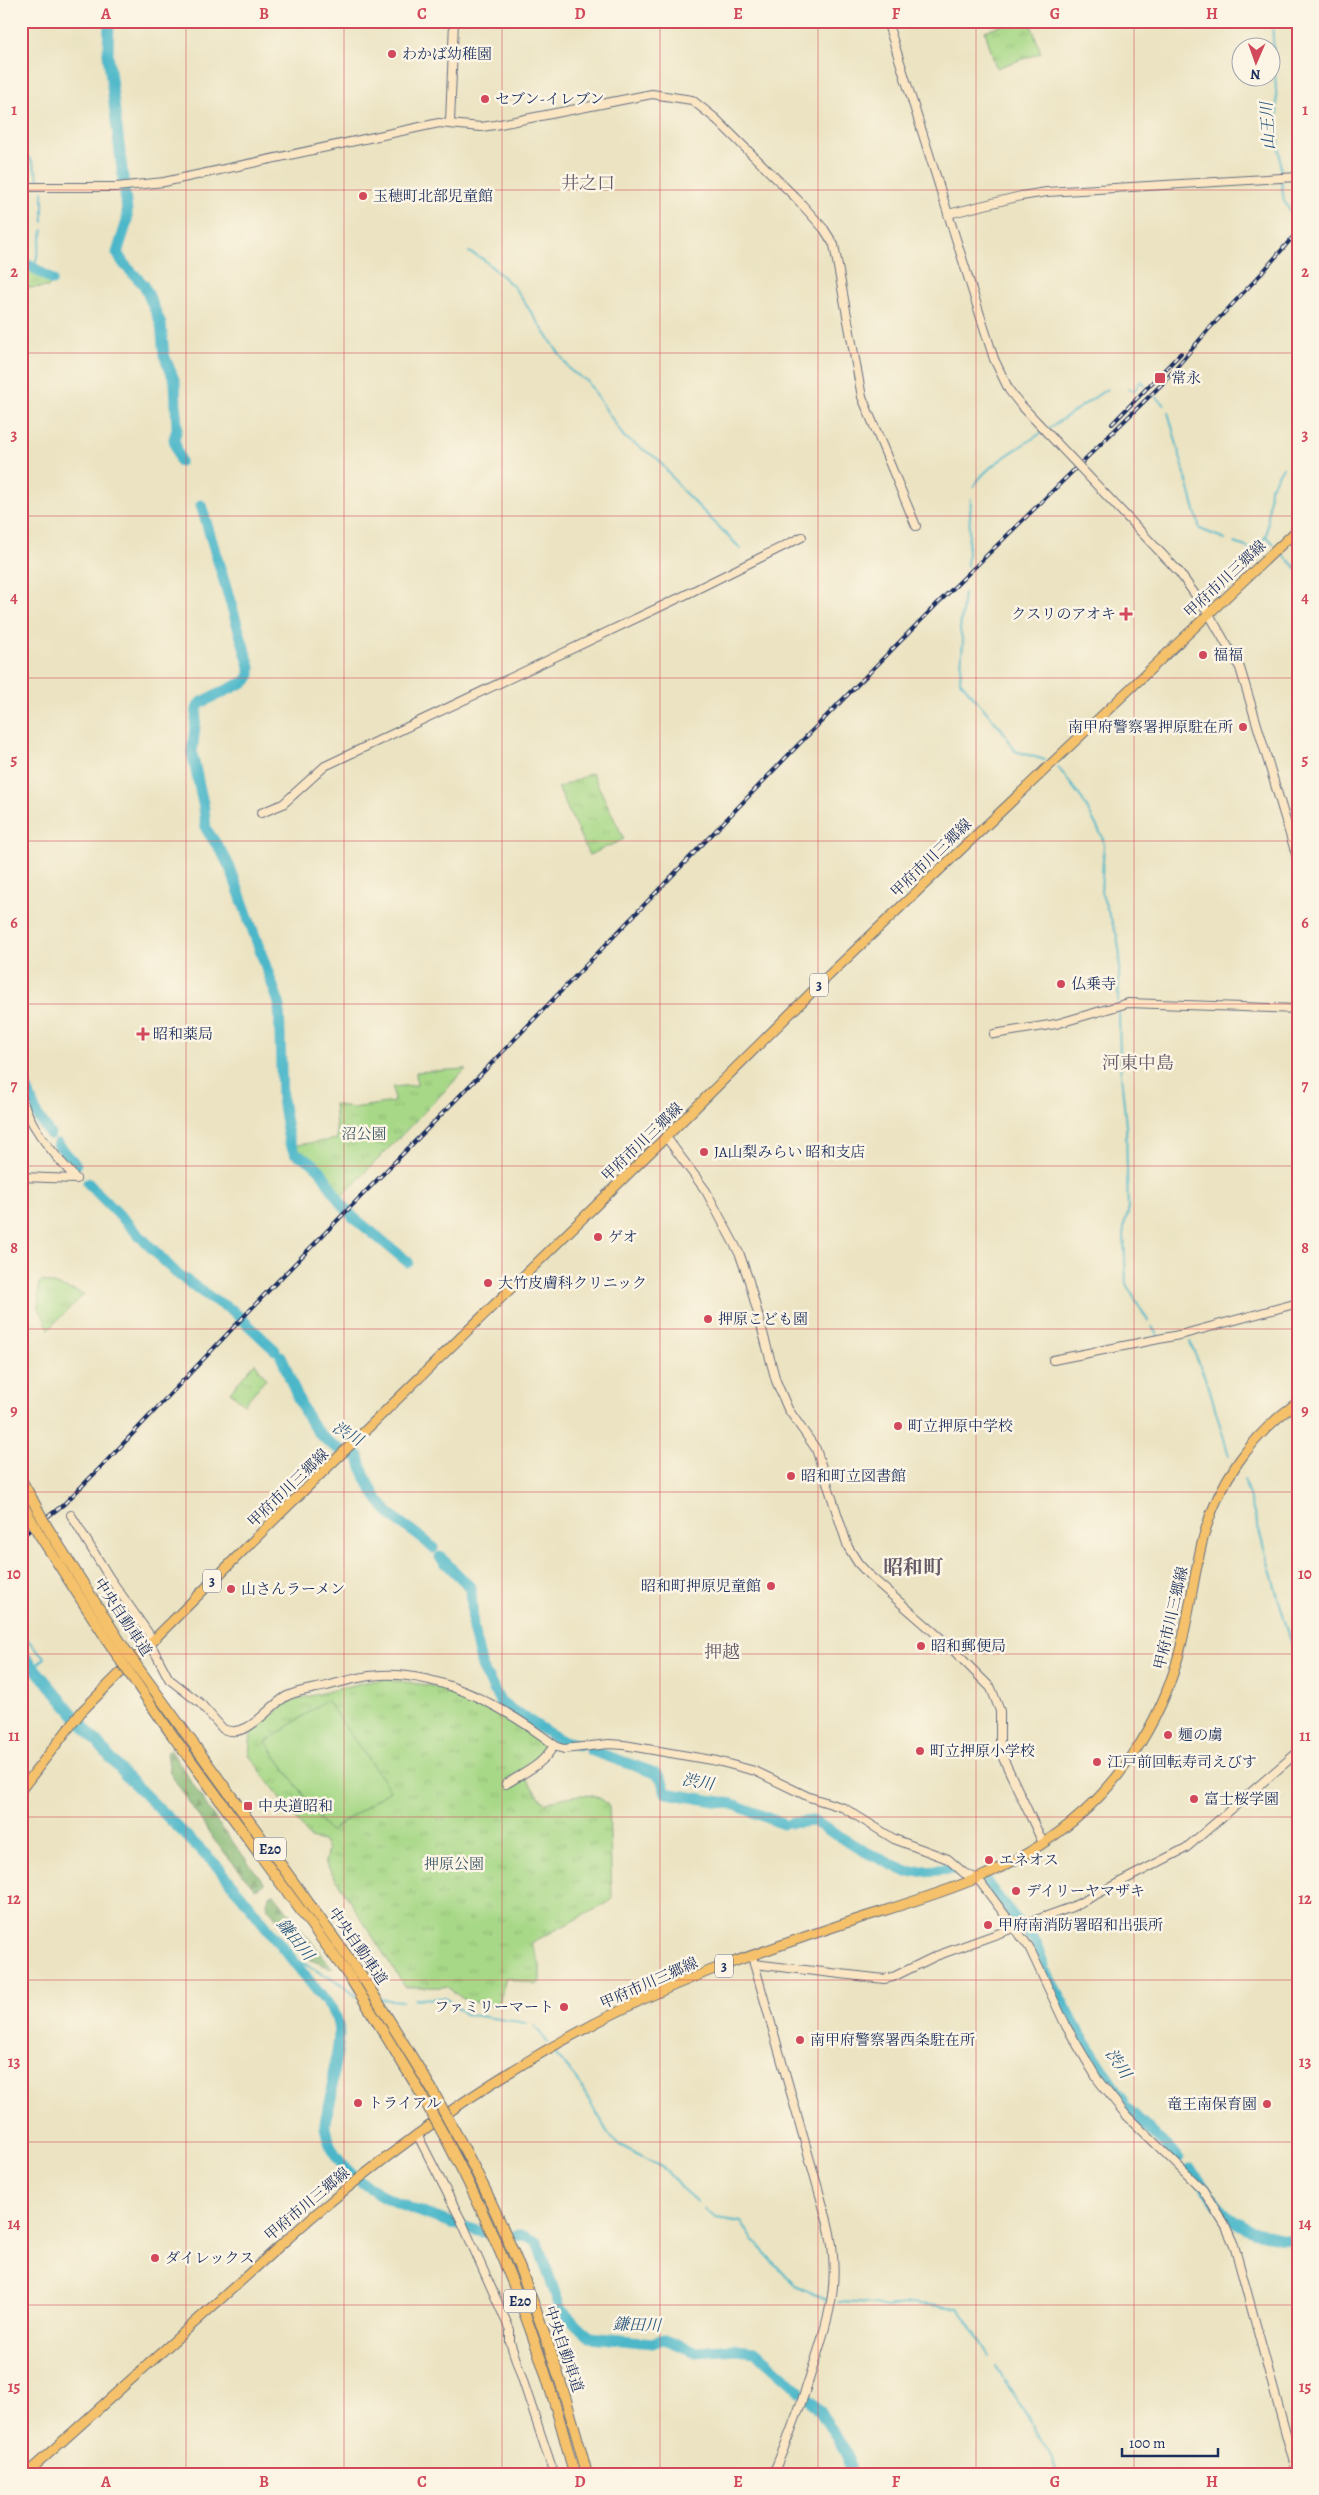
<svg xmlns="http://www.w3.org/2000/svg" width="1319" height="2495" viewBox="0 0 1319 2495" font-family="Alegreya,'Noto Serif JP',serif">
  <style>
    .forest { fill: url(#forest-firs); stroke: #507469 }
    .park { fill: url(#park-tufts); stroke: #618472 }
    .garden { fill: #a7d887; stroke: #618472 }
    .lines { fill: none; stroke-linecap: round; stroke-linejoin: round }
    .stream { stroke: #4cb7c9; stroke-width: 2 }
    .river { stroke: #4cb7c9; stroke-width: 11 }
    .secondary-casing { stroke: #646e81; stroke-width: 10 }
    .primary-casing { stroke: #646e81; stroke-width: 11 }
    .highway-casing { stroke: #646e81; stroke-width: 12 }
    .secondary { stroke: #fbe6c4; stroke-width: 8 }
    .primary { stroke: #f5c16b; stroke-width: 9 }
    .highway { stroke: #f5c16b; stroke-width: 10 }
    .rail-casing { stroke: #1b2f5e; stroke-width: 4 }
    .rail { stroke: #fcf5e5; stroke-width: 2; stroke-dasharray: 5.5; stroke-linecap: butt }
    .secondary-bridge-casing { stroke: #646e81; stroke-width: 10; stroke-linecap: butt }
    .highway-bridge-casing { stroke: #646e81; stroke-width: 12; stroke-linecap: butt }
    .secondary-bridge { stroke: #fbe6c4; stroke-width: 8 }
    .highway-bridge { stroke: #f5c16b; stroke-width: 10 }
    .grid { fill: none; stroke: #d1495b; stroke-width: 1; stroke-opacity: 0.55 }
    .poi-dot { fill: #d1495b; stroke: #fcf5e5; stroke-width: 2 }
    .labels { text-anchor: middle; stroke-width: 5; stroke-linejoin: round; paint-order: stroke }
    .shield { fill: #fcf5e5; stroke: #5e6a86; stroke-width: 1 }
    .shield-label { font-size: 14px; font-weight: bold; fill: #1b2f5e }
    .poi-label { font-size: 15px; fill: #1b2f5e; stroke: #fcf5e5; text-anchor: start }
    .street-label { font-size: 15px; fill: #1b2f5e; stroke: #fcf5e5 }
    .park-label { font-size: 15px; fill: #3e5968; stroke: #fcf5e5 }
    .water-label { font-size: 16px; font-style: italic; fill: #2a587e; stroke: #fcf5e5 }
    .quarter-label { font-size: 18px; fill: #645c69; stroke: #fcf5e5 }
    .district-label { font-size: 20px; font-weight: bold; fill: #645c69; stroke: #fcf5e5 }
    .neatline { fill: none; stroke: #d1495b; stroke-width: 2 }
    .grid-label { font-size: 16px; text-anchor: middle; font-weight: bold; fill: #d1495b }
  </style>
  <defs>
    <pattern id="forest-firs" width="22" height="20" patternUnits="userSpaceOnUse" patternTransform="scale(1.25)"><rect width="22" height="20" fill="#85b874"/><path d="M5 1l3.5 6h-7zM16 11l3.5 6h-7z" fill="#6c9662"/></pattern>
    <pattern id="park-tufts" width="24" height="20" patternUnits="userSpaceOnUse" patternTransform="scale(1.25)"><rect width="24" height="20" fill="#a7d887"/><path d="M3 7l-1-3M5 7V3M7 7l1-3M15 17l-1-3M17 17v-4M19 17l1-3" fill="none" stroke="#8fba77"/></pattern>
  </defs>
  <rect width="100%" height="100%" fill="#fcf5e5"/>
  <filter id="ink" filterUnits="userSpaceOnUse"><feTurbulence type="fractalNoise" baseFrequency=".02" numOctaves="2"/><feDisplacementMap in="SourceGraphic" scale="10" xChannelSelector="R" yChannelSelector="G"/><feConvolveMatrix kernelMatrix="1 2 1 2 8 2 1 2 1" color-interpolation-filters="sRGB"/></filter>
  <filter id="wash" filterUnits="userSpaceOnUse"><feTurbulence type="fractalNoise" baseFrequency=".0096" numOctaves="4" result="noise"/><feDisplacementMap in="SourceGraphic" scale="20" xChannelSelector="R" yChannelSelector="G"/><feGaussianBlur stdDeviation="1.12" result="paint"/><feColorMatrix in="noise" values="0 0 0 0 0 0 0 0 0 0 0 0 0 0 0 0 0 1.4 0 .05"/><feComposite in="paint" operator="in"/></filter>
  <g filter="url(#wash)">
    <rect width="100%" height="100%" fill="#ebe3c1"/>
    <!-- forest -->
    <g class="forest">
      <path d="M170,1749L218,1823L265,1884L255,1889L214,1840L170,1773L167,1753Z"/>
      <path d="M274,1894L333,1969L311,1960L268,1908L267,1902L269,1896Z"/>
    </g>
    <!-- park -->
    <g class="park">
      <path d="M1015,21H1030L1041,53L996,68L985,31Z"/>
      <path d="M21,264L49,280V287L21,288Z"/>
      <path d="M592,773L624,839L589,855L558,788Z"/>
      <path d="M466,1069L342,1196L325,1169L299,1150L297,1145L337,1139L334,1104L352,1108L394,1102L393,1087L417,1085L416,1072Z"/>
      <path d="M43,1281L84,1294L49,1329L38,1306L39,1283Z"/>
      <path d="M255,1363L266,1379L244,1404L230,1392Z"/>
      <path d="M386,1679L439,1687L471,1699L541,1739L546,1754L521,1772L544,1803C563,1798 596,1786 609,1807L612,1898L609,1902L531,1943L540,1965V1982L536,1985L506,1978L499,2003L495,2006L466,2001L447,1987H405L325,1862L328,1849L323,1841L310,1838L249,1755L251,1733L287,1702L365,1682Z"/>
    </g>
    <!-- garden -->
    <path class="garden" d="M326,1700L390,1790L329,1832L266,1742Z"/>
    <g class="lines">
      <!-- stream -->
      <g class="stream">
        <path d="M1272,21L1281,177"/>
        <path d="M21,151L32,161L40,183"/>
        <path d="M1281,181L1284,201L1298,225"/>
        <path d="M43,222V192"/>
        <path d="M469,252L483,259L514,287L571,371L587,381L624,437L658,459L682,490L741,549"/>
        <path d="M34,269L43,230"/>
        <path d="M1128,388L1134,391L1141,381L1145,385"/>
        <path d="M1156,397L1164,405"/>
        <path d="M1168,412L1200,529L1225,539"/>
        <path d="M1048,429L1107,389"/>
        <path d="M974,486C987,464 1023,446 1044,431"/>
        <path d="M1266,536L1274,544"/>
        <path d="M1235,543L1251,549L1260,548L1267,533L1270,488L1283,467"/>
        <path d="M1280,552L1298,570"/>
        <path d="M967,566L971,499"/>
        <path d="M964,593L960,630L963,642L960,681L1004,732L1015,751L1045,760"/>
        <path d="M1058,767L1082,799L1102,836L1104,845L1101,892L1117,936L1120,955L1118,1001"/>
        <path d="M1119,1012L1120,1064L1126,1126L1128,1213L1124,1225V1233L1126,1284L1148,1321"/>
        <path d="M1152,1327L1158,1336"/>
        <path d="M1190,1342L1209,1387L1229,1456"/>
        <path d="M1244,1479L1298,1666"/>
        <path d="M21,1633L45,1658L33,1668"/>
        <path d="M292,1957L341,1984L356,1996"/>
        <path d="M380,1999L402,2001"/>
        <path d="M415,1999L445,1998L465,2014L526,2023"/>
        <path d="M535,2026L548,2043"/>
        <path d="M554,2053L575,2076L608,2133L616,2143L665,2169L680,2187L697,2202"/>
        <path d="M704,2209L716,2218L741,2222L754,2241L795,2286L827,2299"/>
        <path d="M838,2302L874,2304L887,2307L910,2303L959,2308L989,2356"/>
        <path d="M996,2366L1050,2454L1057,2474"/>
      </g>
      <!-- river -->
      <g class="river">
        <path d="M109,21L108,54L127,211V221L117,253L124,264L144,285L161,324L164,355L175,382L177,429L174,439L180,461"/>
        <path d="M21,263L31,266L52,280"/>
        <path d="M201,505L250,667V675L246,681L200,703L197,709L192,753L204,808L206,829L223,854L231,870L279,1003L282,1099L289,1141L295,1153L310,1161L320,1170L341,1203L353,1217L408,1262"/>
        <path d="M21,1074L37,1115L50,1134"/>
        <path d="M58,1144L76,1165"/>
        <path d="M88,1183L175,1272L211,1298L232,1310L275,1350"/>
        <path d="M281,1356C298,1396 309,1446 359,1456C363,1477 375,1498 390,1514C403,1527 420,1534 433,1548"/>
        <path d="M440,1557L471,1588L473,1628L482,1667L501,1703L558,1739L579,1745"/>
        <path d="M21,1652L124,1774L220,1869L334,2012C344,2033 336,2053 333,2075C332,2082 333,2090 331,2098C330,2107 324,2118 325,2127C335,2193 429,2215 481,2232"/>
        <path d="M590,1750L655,1773L661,1778L666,1793L733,1804L783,1824"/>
        <path d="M791,1823L813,1821L866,1852L907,1872L954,1869"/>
        <path d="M985,1881L1018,1922"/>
        <path d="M1025,1929L1034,1940L1044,1965"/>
        <path d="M1047,1973L1078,2031L1123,2099L1124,2105L1179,2159"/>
        <path d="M1190,2170C1204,2183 1212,2199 1224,2212C1243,2233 1271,2236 1298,2241"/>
        <path d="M516,2235L526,2237L537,2242L561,2310L582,2330L590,2337L653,2343L663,2339L696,2352L736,2349L755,2351L800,2391"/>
        <path d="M808,2398L819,2410L847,2454L850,2474"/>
      </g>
    </g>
  </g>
  <g filter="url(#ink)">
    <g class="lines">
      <!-- secondary casing -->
      <g class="secondary-casing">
        <g id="secondary">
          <path d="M887,21L994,359"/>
          <path d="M450,122L454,21"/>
          <path d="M21,187H116L164,182L439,123L481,127L495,125L652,94L692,100L716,119L797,199L824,229L834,245L862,397L916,526"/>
          <path d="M948,214L1021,196L1047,192L1298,177"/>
          <path d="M1179,572L1209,614L1240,668L1298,861"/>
          <path d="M261,813L283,804L325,766L681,597L802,537"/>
          <path d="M994,1034L1056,1024L1128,1003L1298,1009"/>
          <path d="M21,1096C31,1130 53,1152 76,1179"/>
          <path d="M666,1137L706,1191L740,1255L749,1281L776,1381L788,1409L816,1449L848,1547L858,1563L871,1577L944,1641L991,1688L1000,1711V1749L1003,1758L1043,1843"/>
          <path d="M21,1177L76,1179"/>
          <path d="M1053,1360L1184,1334L1298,1303"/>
          <path d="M71,1515L109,1577L149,1634L150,1643L169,1679L200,1703L223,1729C248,1740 267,1707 287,1696C299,1690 314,1689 327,1686C344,1681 362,1676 380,1675C443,1672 508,1709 557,1747L564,1749L609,1744L624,1745L717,1761L755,1771L809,1797L844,1808L894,1839L948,1859L964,1873L978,1879L1029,1947L1066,2026L1098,2080L1126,2115L1203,2190L1226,2227L1234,2245L1297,2474"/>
          <path d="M506,1784C525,1772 543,1765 554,1745"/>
          <path d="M753,1960L827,2220C842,2277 830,2316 812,2370C801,2406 788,2439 773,2474"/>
          <path d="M754,1964L884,1979L893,1977L936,1956L1072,1907L1186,1848L1298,1752"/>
          <path d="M417,2134L461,2220L510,2330V2342L553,2471"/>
        </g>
      </g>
      <!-- primary casing -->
      <g class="primary-casing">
        <g id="primary">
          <path d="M21,1790L82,1711L287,1507L666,1137L826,978L1298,529"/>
          <path d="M26,2474L312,2217C431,2117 563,2028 709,1971C760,1952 812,1934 864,1917C940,1893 1009,1874 1072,1822C1126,1778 1165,1713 1181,1646C1190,1610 1194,1574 1203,1539C1217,1484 1251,1435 1298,1402"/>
        </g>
      </g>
      <!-- highway casing -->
      <g class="highway-casing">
        <g id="highway">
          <path d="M21,1480L32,1499"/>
          <path d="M47,1527L128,1654"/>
          <path d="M39,1534L121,1661"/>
          <path d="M179,1724L365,1981L431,2088"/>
          <path d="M170,1732L351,1979L416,2085"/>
          <path d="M445,2137C502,2243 545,2357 574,2474"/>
          <path d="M460,2141C517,2245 557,2360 587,2474"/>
        </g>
      </g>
      <!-- secondary -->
      <use href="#secondary" class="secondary"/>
      <!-- primary -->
      <use href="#primary" class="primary"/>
      <!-- highway -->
      <use href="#highway" class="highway"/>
      <!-- rail casing -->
      <g class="rail-casing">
        <g id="rail">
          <path d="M1112,424L1181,353"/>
          <path d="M21,1537L63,1505L102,1466L269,1290L488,1067L799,744L936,605L1164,382L1208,330L1261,274L1298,231"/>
        </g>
      </g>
      <!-- rail -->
      <use href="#rail" class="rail"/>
      <!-- secondary-bridge casing -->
      <g class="secondary-bridge-casing">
        <path id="secondary-bridge" d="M994,359L1009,390L1020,404L1179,572"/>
      </g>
      <!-- highway-bridge casing -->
      <g class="highway-bridge-casing">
        <g id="highway-bridge">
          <path d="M32,1499L47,1527"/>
          <path d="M23,1505L39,1534"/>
          <path d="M128,1654L179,1724"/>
          <path d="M121,1661L170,1732"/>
          <path d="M416,2085L445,2137"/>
          <path d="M431,2088L460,2141"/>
        </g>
      </g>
      <!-- secondary-bridge -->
      <use href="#secondary-bridge" class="secondary-bridge"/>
      <!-- highway-bridge -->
      <use href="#highway-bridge" class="highway-bridge"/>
    </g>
  </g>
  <!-- grid -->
  <path class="grid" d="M186,21V2474M344,21V2474M502,21V2474M660,21V2474M818,21V2474M976,21V2474M1134,21V2474M21,190H1298M21,353H1298M21,516H1298M21,678H1298M21,841H1298M21,1004H1298M21,1166H1298M21,1329H1298M21,1492H1298M21,1654H1298M21,1817H1298M21,1980H1298M21,2142H1298M21,2305H1298"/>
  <!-- markers -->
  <g class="poi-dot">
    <circle cx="392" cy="54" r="5"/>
    <circle cx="485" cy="99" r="5"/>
    <circle cx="363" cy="196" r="5"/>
    <rect x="1154" y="372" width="12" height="12" rx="2.5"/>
    <path d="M1123.5 606.5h5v5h5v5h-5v5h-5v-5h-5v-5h5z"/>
    <circle cx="1203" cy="655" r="5"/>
    <circle cx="1243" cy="727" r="5"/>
    <circle cx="1061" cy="984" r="5"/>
    <path d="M140.5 1026.5h5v5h5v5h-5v5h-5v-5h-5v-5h5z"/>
    <circle cx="704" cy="1152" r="5"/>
    <circle cx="598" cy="1237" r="5"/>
    <circle cx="488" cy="1283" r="5"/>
    <circle cx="708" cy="1319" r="5"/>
    <circle cx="898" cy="1426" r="5"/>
    <circle cx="791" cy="1476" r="5"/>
    <circle cx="771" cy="1586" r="5"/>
    <circle cx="231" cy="1589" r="5"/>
    <circle cx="921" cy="1646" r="5"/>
    <circle cx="1168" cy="1735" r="5"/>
    <circle cx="920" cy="1751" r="5"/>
    <circle cx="1097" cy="1762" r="5"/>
    <circle cx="1194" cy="1799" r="5"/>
    <rect x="243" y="1801" width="10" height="10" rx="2.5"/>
    <circle cx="989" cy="1860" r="5"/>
    <circle cx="1016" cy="1891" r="5"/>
    <circle cx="988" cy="1925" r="5"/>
    <circle cx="564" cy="2007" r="5"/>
    <circle cx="800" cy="2040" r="5"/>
    <circle cx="358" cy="2103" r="5"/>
    <circle cx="1267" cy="2104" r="5"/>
    <circle cx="155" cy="2258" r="5"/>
  </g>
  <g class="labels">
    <!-- shield labels -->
    <g class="shield">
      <rect x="810" y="973.5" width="18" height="23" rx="4"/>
      <rect x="203" y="1569.5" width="18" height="23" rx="4"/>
      <rect x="254" y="1837.5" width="32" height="23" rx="4"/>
      <rect x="715" y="1954.5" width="18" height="23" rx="4"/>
      <rect x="504" y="2289.5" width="32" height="23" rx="4"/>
    </g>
    <g class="shield-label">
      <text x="819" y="990">3</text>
      <text x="212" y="1586">3</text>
      <text x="270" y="1854">E20</text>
      <text x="724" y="1971">3</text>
      <text x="520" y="2306">E20</text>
    </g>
    <!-- poi labels -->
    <g class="poi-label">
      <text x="402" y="59">わかば幼稚園</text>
      <text x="495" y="104">セブン-イレブン</text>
      <text x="373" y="201">玉穂町北部児童館</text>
      <text x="1171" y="383">常永</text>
      <text x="1116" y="619" text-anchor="end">クスリのアオキ</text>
      <text x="1213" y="660">福福</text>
      <text x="1233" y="732" text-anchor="end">南甲府警察署押原駐在所</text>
      <text x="1071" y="989">仏乗寺</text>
      <text x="153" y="1039">昭和薬局</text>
      <text x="714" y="1157">JA山梨みらい 昭和支店</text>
      <text x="608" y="1242">ゲオ</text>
      <text x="498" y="1288">大竹皮膚科クリニック</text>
      <text x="718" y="1324">押原こども園</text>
      <text x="908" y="1431">町立押原中学校</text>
      <text x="801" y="1481">昭和町立図書館</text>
      <text x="761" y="1591" text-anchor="end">昭和町押原児童館</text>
      <text x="241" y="1594">山さんラーメン</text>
      <text x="931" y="1651">昭和郵便局</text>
      <text x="1178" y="1740">麺の虜</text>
      <text x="930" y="1756">町立押原小学校</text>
      <text x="1107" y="1767">江戸前回転寿司えびす</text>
      <text x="1204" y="1804">富士桜学園</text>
      <text x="258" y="1811">中央道昭和</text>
      <text x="999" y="1865">エネオス</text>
      <text x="1026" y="1896">デイリーヤマザキ</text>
      <text x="998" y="1930">甲府南消防署昭和出張所</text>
      <text x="554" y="2012" text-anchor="end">ファミリーマート</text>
      <text x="810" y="2045">南甲府警察署西条駐在所</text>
      <text x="368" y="2108">トライアル</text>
      <text x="1257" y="2109" text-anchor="end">竜王南保育園</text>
      <text x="165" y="2263">ダイレックス</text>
    </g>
    <!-- street labels -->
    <g class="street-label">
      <text transform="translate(1225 579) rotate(-43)" y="5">甲府市川三郷線</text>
      <text transform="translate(931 858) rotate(-44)" y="5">甲府市川三郷線</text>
      <text transform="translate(642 1142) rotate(-44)" y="5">甲府市川三郷線</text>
      <text transform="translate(288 1488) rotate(-44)" y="5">甲府市川三郷線</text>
      <text transform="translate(123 1617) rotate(56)" y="5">中央自動車道</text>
      <text transform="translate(1171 1618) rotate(-77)" y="5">甲府市川三郷線</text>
      <text transform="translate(358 1946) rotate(55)" y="5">中央自動車道</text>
      <text transform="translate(649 1983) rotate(-24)" y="5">甲府市川三郷線</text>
      <text transform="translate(307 2204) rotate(-40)" y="5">甲府市川三郷線</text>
      <text transform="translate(564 2349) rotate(71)" y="5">中央自動車道</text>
    </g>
    <!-- park labels -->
    <g class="park-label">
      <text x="364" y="1139">沼公園</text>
      <text x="454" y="1869">押原公園</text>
    </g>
    <!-- water labels -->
    <g class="water-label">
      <text transform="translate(1267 126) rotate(-93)" y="6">山王川</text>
      <text transform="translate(348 1433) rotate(30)" y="6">渋川</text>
      <text transform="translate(698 1781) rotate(10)" y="6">渋川</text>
      <text transform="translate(296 1939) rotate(51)" y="6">鎌田川</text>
      <text transform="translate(1119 2063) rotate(56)" y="6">渋川</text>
      <text transform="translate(637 2324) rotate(2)" y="6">鎌田川</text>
    </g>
    <!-- quarter labels -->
    <g class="quarter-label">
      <text x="588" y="189">井之口</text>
      <text x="1138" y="1069">河東中島</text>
      <text x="722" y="1658">押越</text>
    </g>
    <!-- district labels -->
    <g class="district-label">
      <text x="913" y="1574">昭和町</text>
    </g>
  </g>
  <!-- margin -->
  <rect width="1319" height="2495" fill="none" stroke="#fcf5e5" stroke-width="55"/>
  <!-- north arrow -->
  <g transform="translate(1256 62) rotate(182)"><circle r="24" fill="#fcf5e5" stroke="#a2a6af"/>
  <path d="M0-4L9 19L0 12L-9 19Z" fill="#d1495b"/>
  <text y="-8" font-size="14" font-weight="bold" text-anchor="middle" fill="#1b2f5e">N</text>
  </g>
  <!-- scale -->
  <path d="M1122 2448v8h96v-8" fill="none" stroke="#1b2f5e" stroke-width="2.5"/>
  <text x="1129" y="2448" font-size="15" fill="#1b2f5e" stroke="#fcf5e5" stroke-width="4" paint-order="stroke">100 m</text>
  <rect x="28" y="28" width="1264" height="2440" class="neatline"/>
  <g class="grid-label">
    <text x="106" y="19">A</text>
    <text x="264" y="19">B</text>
    <text x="422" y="19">C</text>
    <text x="580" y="19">D</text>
    <text x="738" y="19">E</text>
    <text x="896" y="19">F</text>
    <text x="1055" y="19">G</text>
    <text x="1212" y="19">H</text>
    <text x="14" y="115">1</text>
    <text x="1305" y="115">1</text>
    <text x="14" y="277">2</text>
    <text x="1305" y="277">2</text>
    <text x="14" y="440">3</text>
    <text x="1305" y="440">3</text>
    <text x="14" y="603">4</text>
    <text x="1305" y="603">4</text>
    <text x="14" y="765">5</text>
    <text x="1305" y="765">5</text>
    <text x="14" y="928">6</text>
    <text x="1305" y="928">6</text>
    <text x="14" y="1091">7</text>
    <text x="1305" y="1091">7</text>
    <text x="14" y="1253">8</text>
    <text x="1305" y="1253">8</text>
    <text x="14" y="1416">9</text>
    <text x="1305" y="1416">9</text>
    <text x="14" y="1579">10</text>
    <text x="1305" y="1579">10</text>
    <text x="14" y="1741">11</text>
    <text x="1305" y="1741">11</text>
    <text x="14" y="1904">12</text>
    <text x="1305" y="1904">12</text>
    <text x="14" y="2067">13</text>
    <text x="1305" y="2067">13</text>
    <text x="14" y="2229">14</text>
    <text x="1305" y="2229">14</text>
    <text x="14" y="2392">15</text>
    <text x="1305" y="2392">15</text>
    <text x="106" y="2487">A</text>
    <text x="264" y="2487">B</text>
    <text x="422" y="2487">C</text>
    <text x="580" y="2487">D</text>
    <text x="738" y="2487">E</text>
    <text x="896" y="2487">F</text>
    <text x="1055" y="2487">G</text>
    <text x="1212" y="2487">H</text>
  </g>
</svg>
